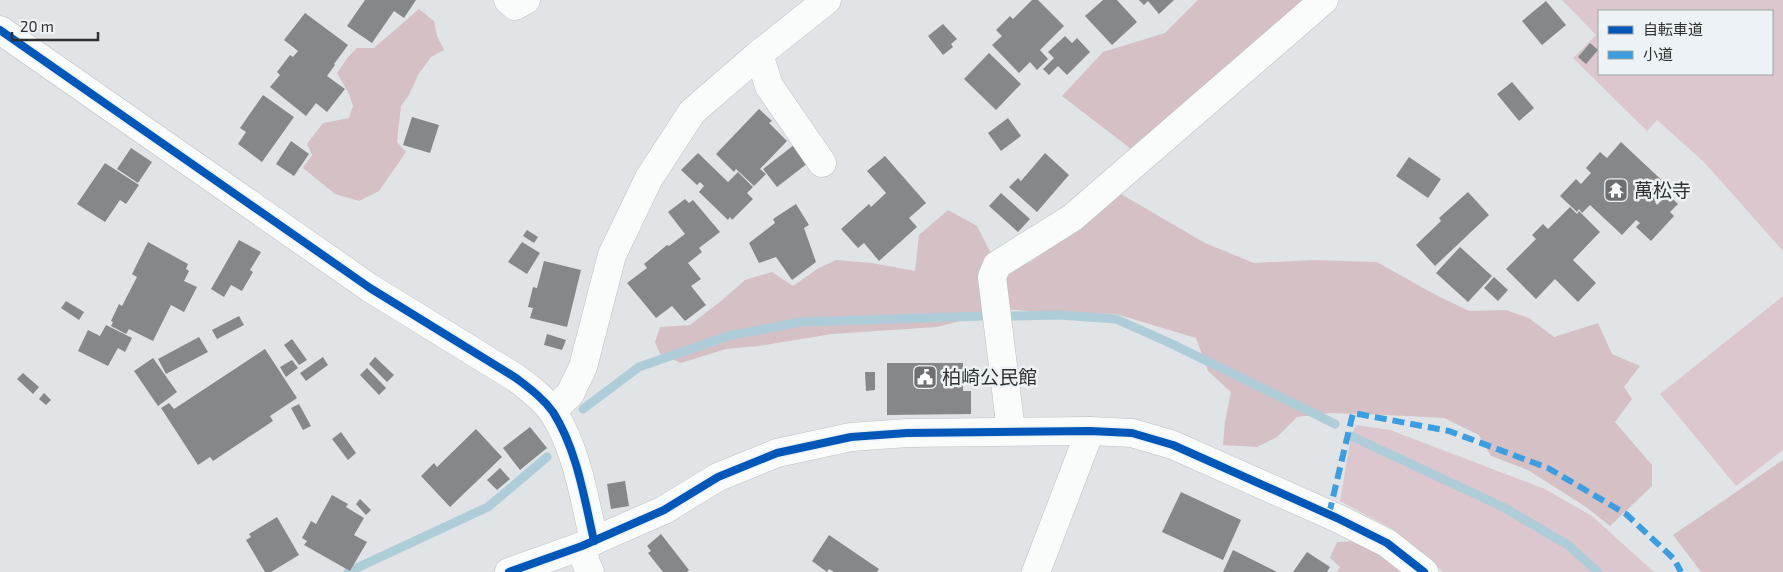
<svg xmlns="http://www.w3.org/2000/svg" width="1783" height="572" viewBox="0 0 1783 572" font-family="'Exo 2','Noto Sans JP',sans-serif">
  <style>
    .green { fill: #dbc7cd; fill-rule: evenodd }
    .forest { fill: #d5c0c6 }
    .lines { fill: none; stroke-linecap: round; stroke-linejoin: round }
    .stream { stroke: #afccd9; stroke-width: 9 }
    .building { fill: #858788 }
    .minor-casing { stroke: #bec0c1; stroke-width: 29 }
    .minor { stroke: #fafbfb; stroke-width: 28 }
    .quiet { stroke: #3d9de1; stroke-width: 6; stroke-dasharray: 12 6; stroke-linecap: butt }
    .cycleway-casing { stroke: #ecf2f5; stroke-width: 11 }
    .cycleway { stroke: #0057b8; stroke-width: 8 }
    .labels { text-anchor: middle; stroke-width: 5; stroke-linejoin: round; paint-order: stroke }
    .poi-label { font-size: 19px; fill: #2e3031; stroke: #ecf2f5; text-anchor: start }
  </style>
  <rect width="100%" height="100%" fill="#e1e4e6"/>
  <!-- green -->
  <g class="green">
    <path d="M1562,0H1783V251L1704,162L1657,120L1647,131L1573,58L1596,35ZM1599,11H1772V74H1599Z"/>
    <path d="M1783,296V450L1736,486L1660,394Z"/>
    <path d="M1356,425L1390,430L1545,489L1592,516L1654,572H1443L1394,530L1340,501L1351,436Z"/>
  </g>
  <!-- forest -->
  <g class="forest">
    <path d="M1198,0H1305L1131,149L1062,96L1103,52L1165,33Z"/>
    <path d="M419,9L434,21L437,36L444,50L431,57L418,75L409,95L401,106L397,142L406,152L379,191L359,201L335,194L303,168L312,155L307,144L323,123L349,118L353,106L349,94L337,73L348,57L357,48H374Z"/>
    <path d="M1121,194L1205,243L1254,263L1313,260L1377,262L1434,294L1469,311L1506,310L1529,318L1554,337L1598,323L1612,354L1640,366L1624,387L1632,399L1615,422L1652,465V486L1610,526L1586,507L1528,470L1491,456L1479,435L1444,418L1387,415L1330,413L1297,417L1277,437L1257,447L1223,445L1225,421L1231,392L1208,371L1196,338L1116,314L1035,312L1006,309L1002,273L1032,261Z"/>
    <path d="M948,210L977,226L993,257L991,313L937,327L832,334L759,346L726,349L681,363L660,354L655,342L660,327L690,325L721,301L745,280L772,272L793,286L817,269L836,260L872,263L915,271L919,235Z"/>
    <path d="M1783,460V572H1701L1673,535Z"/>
    <path d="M1358,541L1410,572H1337L1340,567L1330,558L1337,542Z"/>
  </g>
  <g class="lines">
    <!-- stream -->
    <g class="stream">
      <path d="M1011,316L1059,315L1116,319L1172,344L1335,424"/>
      <path d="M583,409L639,367L728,336L800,322L984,316"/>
      <path d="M1351,436L1503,507L1568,545L1598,572"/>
      <path d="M348,572L488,507L547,457"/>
    </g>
  </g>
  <!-- building -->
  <g class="building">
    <path d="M365,0H416L404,18L394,11L372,43L347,26Z"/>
    <path d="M1032,0H1038L1064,26L1040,50L1048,59L1037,70L1030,62L1019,73L992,45L1002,36L996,30L1010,16L1013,19Z"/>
    <path d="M1103,0H1117L1137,22L1112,45L1085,16Z"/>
    <path d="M1139,0H1174L1159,14L1148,1L1144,5Z"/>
    <path d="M1546,1L1566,25L1542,45L1522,21Z"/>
    <path d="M305,13L348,45L334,64L335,65L327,76L345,89L327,112L316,103L306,116L270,87L280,75L277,72L290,55L293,57L298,51L284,40Z"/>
    <path d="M943,24L957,39L951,44L953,47L943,55L928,36Z"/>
    <path d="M1065,36L1072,43L1077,38L1090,52L1067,75L1058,66L1049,75L1043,69L1054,58L1048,52Z"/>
    <path d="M1590,43L1598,50L1586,64L1578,57Z"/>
    <path d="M989,53L1021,84L996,110L964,79Z"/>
    <path d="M1512,82L1534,108L1519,121L1497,94Z"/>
    <path d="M263,95L294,117L262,162L238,144L246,132L240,128Z"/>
    <path d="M759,109L772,121L769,123L787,141L760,169L766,174L754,186L736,169L734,172L716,154Z"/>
    <path d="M412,117L439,125L430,153L403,145Z"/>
    <path d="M1008,118L1021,136L1001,151L988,133Z"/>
    <path d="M291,141L309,154L294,176L276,164Z"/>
    <path d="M1621,142L1669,187L1655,202L1657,205L1668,194L1678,204L1670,212L1674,216L1651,241L1636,227L1640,223L1636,220L1622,235L1590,205L1582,213L1579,209L1577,212L1560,196L1576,179L1581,184L1591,173L1586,168L1600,152L1607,158Z"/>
    <path d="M794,145L808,163L777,187L763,169Z"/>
    <path d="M131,148L152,162L138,183L117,169Z"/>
    <path d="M698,153L728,182L738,172L753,187L747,193L753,199L732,220L730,217L728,220L699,192L704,186L700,182L697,185L681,170Z"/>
    <path d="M1045,153L1069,175L1037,212L1009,187L1018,178L1021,181Z"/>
    <path d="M885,156L926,203L909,218L917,227L879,261L864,243L858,248L841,229L869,204L871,207L886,193L867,171Z"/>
    <path d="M1409,157L1441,179L1428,198L1396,176Z"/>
    <path d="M105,163L139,185L126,204L120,200L105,222L77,204Z"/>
    <path d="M1468,192L1489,215L1435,266L1416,245L1441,221L1439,218Z"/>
    <path d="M1001,193L1030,219L1018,232L989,206Z"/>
    <path d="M685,199L689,203L693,200L720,232L699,248L702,252L688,263L701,279L691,286L706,305L685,321L672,306L656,318L627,283L647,268L644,264L667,245L669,246L685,234L668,212Z"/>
    <path d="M796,204L809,225L804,228L816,262L792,280L776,257L759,263L749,243L775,223L773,219Z"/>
    <path d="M1570,207L1577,214L1579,211L1600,232L1573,260L1596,283L1578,302L1555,279L1536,299L1506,269L1536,239L1532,235L1543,224L1548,229Z"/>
    <path d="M527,230L538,237L534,243L523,236Z"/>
    <path d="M239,240L261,252L250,270L253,272L242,291L231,285L224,297L211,289Z"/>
    <path d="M148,242L188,264L186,269L189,271L184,281L197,287L184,312L171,305L153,341L129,329L126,334L111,326L113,322L111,321L119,304L122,306L137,277L132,274Z"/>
    <path d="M522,242L540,253L527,274L508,262Z"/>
    <path d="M1460,247L1492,276L1468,302L1436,273Z"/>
    <path d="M544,261L581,270L567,327L530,318L533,308L528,307L533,287L537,288Z"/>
    <path d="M1494,277L1508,290L1498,301L1484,288Z"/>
    <path d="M66,301L84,312L79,320L61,308Z"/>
    <path d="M239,316L244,325L217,339L212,330Z"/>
    <path d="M106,325L132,338L125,352L118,348L108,366L78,351L88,330L100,336Z"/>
    <path d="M547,334L566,340L562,350L544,345Z"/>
    <path d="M199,337L208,352L166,374L158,359Z"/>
    <path d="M292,339L307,360L299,365L284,345Z"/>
    <path d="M265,349L297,398L270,416L273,421L213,461L210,457L198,465L161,408L169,403L174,409Z"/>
    <path d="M323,357L328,365L306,381L300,373Z"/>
    <path d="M375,357L394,375L387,382L369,364Z"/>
    <path d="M153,358L177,392L158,406L134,371Z"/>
    <path d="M292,360L298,368L286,377L280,367Z"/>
    <path d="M887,363H963V391H971V414L887,415Z"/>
    <path d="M367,368L386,388L379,395L360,375Z"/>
    <path d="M865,372H875V390L866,391Z"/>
    <path d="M23,373L39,387L33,394L17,379Z"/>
    <path d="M44,393L51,400L46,405L39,399Z"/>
    <path d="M299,404L311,426L303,430L291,408Z"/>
    <path d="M530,427L547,448L520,470L503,448Z"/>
    <path d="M476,429L502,457L450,507L421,476L434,463L437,467Z"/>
    <path d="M341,432L356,453L348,460L332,439Z"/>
    <path d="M500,468L510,479L497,490L487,480Z"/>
    <path d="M625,481L629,506L611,509L607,484Z"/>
    <path d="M1181,492L1241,520L1223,560L1162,532Z"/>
    <path d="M332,495L348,504L346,507L364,518L354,535L367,542L350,571L304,545L307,541L302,538L311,521L316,524Z"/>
    <path d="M360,499L371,510L366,515L356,504Z"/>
    <path d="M277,517L299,555L271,572H265L246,540L251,537L249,534Z"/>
    <path d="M661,534L689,570L687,572H663L648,553L651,551L647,546Z"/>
    <path d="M829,535L879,569L877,572H834L829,569L827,572L812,561Z"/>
    <path d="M1233,550L1277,572H1223Z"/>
    <path d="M1307,552L1330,567L1327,572H1293Z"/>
  </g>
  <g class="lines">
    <!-- minor casing -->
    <g class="minor-casing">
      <g id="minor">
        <path d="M508,0L515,6L526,0"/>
        <path d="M0,30L370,288L516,378C529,388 543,398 553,412C577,450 584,497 594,541"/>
        <path d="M759,54L769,86L822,163"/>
        <path d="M552,411L570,394L583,367L612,255L649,178L692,112L759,54L827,0"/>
        <path d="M1011,431L992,277L997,265L1072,218L1324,0"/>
        <path d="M582,546L586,563L590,572"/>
        <path d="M509,572L582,546L664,510L718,477L777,453L851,437L907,433L1090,431L1132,433L1173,445L1337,518L1387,543L1424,572"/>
        <path d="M1036,572L1090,431"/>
      </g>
    </g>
    <!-- minor -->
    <use href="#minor" class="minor"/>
    <!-- quiet -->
    <path class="quiet" d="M1329,514L1353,413L1449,431L1548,468L1626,514L1674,559L1681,572"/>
    <!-- cycleway casing -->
    <g class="cycleway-casing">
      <g id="cycleway">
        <path d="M0,30L370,288L516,378C529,388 543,398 553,412C577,450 584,497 594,541"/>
        <path d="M509,572L582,546L664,510L718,477L777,453L851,437L907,433L1090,431L1132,433L1173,445L1337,518L1387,543L1424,572"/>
      </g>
    </g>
    <!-- cycleway -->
    <use href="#cycleway" class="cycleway"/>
  </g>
  <!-- icons -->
  <defs>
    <g id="temple-square" transform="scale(1.25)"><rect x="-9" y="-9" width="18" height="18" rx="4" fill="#6d6f70" stroke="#ecf2f5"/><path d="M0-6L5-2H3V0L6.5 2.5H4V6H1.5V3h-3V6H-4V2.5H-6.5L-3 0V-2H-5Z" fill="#fff"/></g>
    <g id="civic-square" transform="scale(1.25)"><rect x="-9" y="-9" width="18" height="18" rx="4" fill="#6d6f70" stroke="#ecf2f5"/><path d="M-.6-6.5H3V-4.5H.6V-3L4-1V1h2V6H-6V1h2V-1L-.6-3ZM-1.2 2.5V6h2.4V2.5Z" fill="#fff"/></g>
  </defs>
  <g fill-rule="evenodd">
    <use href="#temple-square" x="1616" y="190"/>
    <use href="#civic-square" x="925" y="377"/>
  </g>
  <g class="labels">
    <!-- poi labels -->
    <g class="poi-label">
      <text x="1634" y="197">萬松寺</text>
      <text x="942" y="384">柏崎公民館</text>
    </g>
  </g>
  <!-- legend -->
  <rect x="1598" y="10" width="175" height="65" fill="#ecf2f5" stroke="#a0a4a7"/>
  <rect x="1608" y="26" width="25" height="8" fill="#0057b8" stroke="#a0a4a7"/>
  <text x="1643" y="35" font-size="15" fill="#2e3031">自転車道</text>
  <rect x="1608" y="51" width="25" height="8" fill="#3d9de1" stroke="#a0a4a7"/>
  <text x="1643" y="60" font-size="15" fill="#2e3031">小道</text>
  <!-- scale -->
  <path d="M12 32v8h86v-8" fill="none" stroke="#2e3031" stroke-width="2.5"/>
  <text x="20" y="32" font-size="15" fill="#2e3031" stroke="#ecf2f5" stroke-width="4" paint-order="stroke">20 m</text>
</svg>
